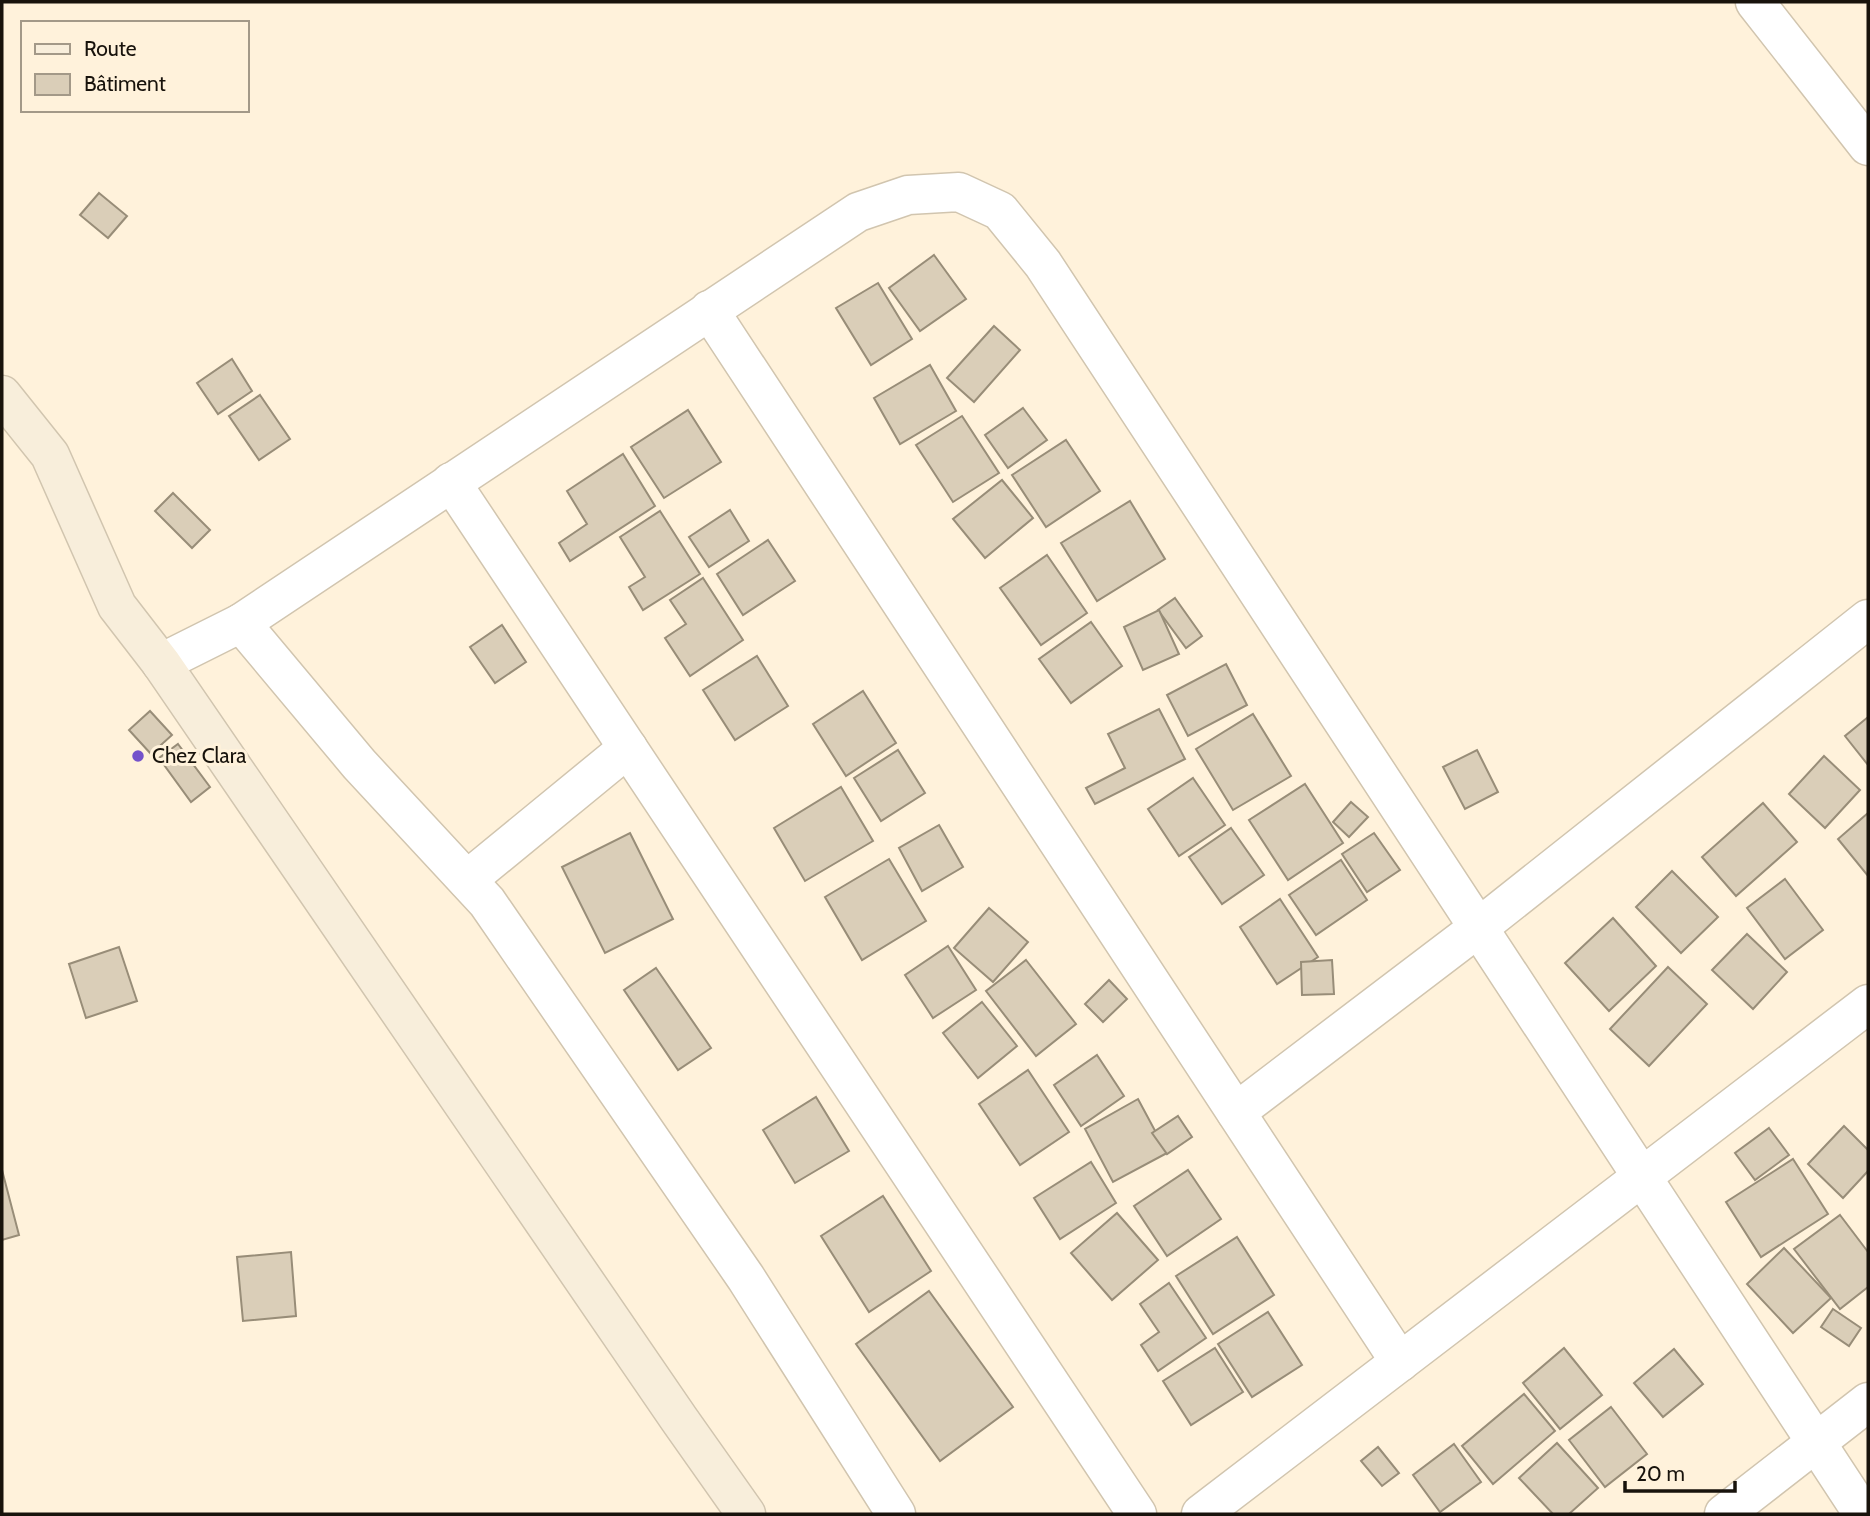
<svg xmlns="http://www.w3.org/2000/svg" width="1870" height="1516" viewBox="0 0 1870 1516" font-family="Cabin,sans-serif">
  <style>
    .building { fill: #daceb8; stroke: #988d78; stroke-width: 2 }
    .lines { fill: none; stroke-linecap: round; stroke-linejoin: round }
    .minor-casing { stroke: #d1c5af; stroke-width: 41 }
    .secondary-casing { stroke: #d1c5af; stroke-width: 41 }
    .minor { stroke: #fff; stroke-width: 38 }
    .secondary { stroke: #f8eedb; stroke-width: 38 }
    .poi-dot { fill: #7452cb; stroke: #fff2db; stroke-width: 2.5 }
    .labels { text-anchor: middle; stroke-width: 6; stroke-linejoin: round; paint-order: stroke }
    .poi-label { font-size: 21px; fill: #18130c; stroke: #fff2db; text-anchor: start }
  </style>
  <rect width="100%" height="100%" fill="#fff2db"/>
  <!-- building -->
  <g class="building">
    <path d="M99,193L127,216L108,238L80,215Z"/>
    <path d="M934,255L966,299L920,331L889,288Z"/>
    <path d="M878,283L912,339L871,365L836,308Z"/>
    <path d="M994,326L1020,350L974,402L947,378Z"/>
    <path d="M232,359L252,391L218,414L197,383Z"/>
    <path d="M930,365L956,411L900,444L874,398Z"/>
    <path d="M260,395L290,439L259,460L229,416Z"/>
    <path d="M1023,408L1047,440L1008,468L985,435Z"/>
    <path d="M688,410L721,462L664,498L631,447Z"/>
    <path d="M962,416L999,473L953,502L916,445Z"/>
    <path d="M1066,440L1100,491L1046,527L1012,475Z"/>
    <path d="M623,454L655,506L570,561L559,543L587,524L567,491Z"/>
    <path d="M1002,480L1033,518L985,558L953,519Z"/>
    <path d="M173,493L210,530L192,548L155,511Z"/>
    <path d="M1130,501L1165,559L1097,601L1061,543Z"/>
    <path d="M730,510L749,541L709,567L689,537Z"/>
    <path d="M660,511L700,574L643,610L629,587L645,577L620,537Z"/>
    <path d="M768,540L795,581L743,615L717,574Z"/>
    <path d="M1047,555L1087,613L1041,645L1000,588Z"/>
    <path d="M703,578L743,640L690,676L665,638L686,624L670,600Z"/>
    <path d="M1175,598L1202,636L1186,648L1158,610Z"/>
    <path d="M1159,610L1179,654L1143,670L1124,627Z"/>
    <path d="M1091,622L1122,666L1071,703L1039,659Z"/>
    <path d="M502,625L526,662L495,683L470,647Z"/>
    <path d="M757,656L788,706L735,740L703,690Z"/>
    <path d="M1226,664L1247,705L1188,736L1167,695Z"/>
    <path d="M863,691L896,743L846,776L813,724Z"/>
    <path d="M1159,709L1185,759L1095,804L1086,788L1125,768L1108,734Z"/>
    <path d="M150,711L172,735L151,754L129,730Z"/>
    <path d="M1253,714L1291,776L1233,810L1196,749Z"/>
    <path d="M1868,717V765L1845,736Z"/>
    <path d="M178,744L210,787L191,802L159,758Z"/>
    <path d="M898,750L925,793L881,821L854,778Z"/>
    <path d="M1477,750L1498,792L1465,809L1443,767Z"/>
    <path d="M1824,756L1860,790L1825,828L1789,794Z"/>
    <path d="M1193,778L1225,825L1179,856L1148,809Z"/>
    <path d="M1305,784L1343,843L1288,880L1249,820Z"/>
    <path d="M841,787L873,841L805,881L774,828Z"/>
    <path d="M1351,802L1368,817L1349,837L1333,822Z"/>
    <path d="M1763,803L1797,842L1736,896L1702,857Z"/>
    <path d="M1868,813V876L1838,839Z"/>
    <path d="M939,825L963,867L922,891L899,848Z"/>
    <path d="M1231,828L1264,875L1222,904L1189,857Z"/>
    <path d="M630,833L673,919L605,953L562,867Z"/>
    <path d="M1374,833L1400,870L1367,892L1342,854Z"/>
    <path d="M889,859L926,921L862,960L825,897Z"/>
    <path d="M1341,860L1367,900L1316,935L1289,895Z"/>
    <path d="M1672,871L1718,917L1681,953L1636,907Z"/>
    <path d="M1785,879L1823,930L1785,959L1747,908Z"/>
    <path d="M1280,899L1318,957L1277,984L1240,927Z"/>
    <path d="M989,908L1028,942L993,982L954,948Z"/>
    <path d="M1613,918L1656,966L1609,1011L1565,963Z"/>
    <path d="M1747,934L1787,972L1753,1009L1712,970Z"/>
    <path d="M948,946L976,990L933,1018L905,975Z"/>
    <path d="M119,947L137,1001L86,1018L69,964Z"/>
    <path d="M1026,960L1076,1024L1036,1056L986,991Z"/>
    <path d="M1332,960L1334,994L1302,995L1301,962Z"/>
    <path d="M1668,967L1707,1004L1649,1066L1610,1029Z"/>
    <path d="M656,968L711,1048L678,1070L624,990Z"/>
    <path d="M1109,980L1127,999L1103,1022L1085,1004Z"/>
    <path d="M982,1002L1017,1046L978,1078L943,1033Z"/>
    <path d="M1097,1055L1124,1096L1081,1126L1054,1085Z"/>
    <path d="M1028,1070L1069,1132L1020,1165L979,1104Z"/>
    <path d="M816,1097L849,1151L795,1183L763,1130Z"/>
    <path d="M1138,1099L1167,1153L1113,1182L1085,1129Z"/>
    <path d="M1178,1116L1192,1137L1167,1154L1152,1133Z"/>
    <path d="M1844,1126L1868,1150V1171L1843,1198L1808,1164Z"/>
    <path d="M1769,1128L1789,1155L1755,1180L1735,1153Z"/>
    <path d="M1793,1159L1828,1214L1761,1257L1726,1202Z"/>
    <path d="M1091,1162L1116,1203L1060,1239L1034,1198Z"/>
    <path d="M2,1170L19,1235L2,1240Z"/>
    <path d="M1188,1170L1221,1219L1167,1256L1134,1206Z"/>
    <path d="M883,1196L931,1271L869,1312L821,1236Z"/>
    <path d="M1117,1213L1158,1260L1112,1300L1071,1253Z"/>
    <path d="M1840,1215L1868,1252V1287L1840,1309L1794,1249Z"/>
    <path d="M1237,1237L1274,1295L1213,1334L1176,1276Z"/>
    <path d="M1784,1248L1831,1298L1793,1333L1747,1284Z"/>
    <path d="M291,1252L296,1316L243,1321L237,1257Z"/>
    <path d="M1169,1283L1206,1338L1158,1371L1141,1345L1159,1332L1140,1304Z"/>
    <path d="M929,1291L1013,1407L940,1461L856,1344Z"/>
    <path d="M1833,1309L1861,1328L1849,1346L1821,1327Z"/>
    <path d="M1268,1312L1302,1365L1252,1397L1218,1344Z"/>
    <path d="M1215,1348L1243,1392L1191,1425L1163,1381Z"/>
    <path d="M1564,1348L1602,1395L1560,1429L1523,1383Z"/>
    <path d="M1674,1349L1703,1384L1663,1417L1634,1383Z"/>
    <path d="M1524,1394L1555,1431L1493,1484L1462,1446Z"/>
    <path d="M1611,1407L1647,1454L1605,1487L1569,1440Z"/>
    <path d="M1557,1443L1598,1488L1569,1514H1553L1519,1478Z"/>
    <path d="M1454,1444L1481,1482L1440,1512L1413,1475Z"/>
    <path d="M1378,1447L1399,1473L1382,1486L1361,1461Z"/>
  </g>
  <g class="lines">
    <!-- minor casing -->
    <g class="minor-casing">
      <g id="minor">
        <path d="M1755,2L1868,146"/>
        <path d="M709,310L1400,1362"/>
        <path d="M451,482L1137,1514"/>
        <path d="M241,623L359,764L487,902L746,1278L896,1514"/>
        <path d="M161,663L241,623L858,212L908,195L959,192L1000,211L1043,264L1863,1514"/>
        <path d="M467,880L628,748"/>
        <path d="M1236,1112L1478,928L1868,619"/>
        <path d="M1201,1514L1868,1004"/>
        <path d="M1724,1514L1868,1402"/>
      </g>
    </g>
    <!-- secondary casing -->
    <g class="secondary-casing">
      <path id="secondary" d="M2,395L50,455L117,606L161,663L679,1419L746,1514"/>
    </g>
    <!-- minor -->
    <use href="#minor" class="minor"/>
    <!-- secondary -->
    <use href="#secondary" class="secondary"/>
  </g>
  <!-- markers -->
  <circle class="poi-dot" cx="138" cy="756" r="7"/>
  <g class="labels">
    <!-- poi labels -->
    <g class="poi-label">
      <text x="152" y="763">Chez Clara</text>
    </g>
  </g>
  <!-- border -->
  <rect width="1870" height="1516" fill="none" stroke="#18130c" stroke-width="7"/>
  <!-- legend -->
  <rect x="21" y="21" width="228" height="91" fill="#fff2db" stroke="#a39988" stroke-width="2"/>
  <rect x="35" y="44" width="35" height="10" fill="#f8eedb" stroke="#a39988" stroke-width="2"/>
  <text x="84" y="56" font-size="21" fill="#18130c">Route</text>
  <rect x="35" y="74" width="35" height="21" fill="#daceb8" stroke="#a39988" stroke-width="2"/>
  <text x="84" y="91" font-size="21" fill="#18130c">Bâtiment</text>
  <!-- scale -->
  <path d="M1625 1481v10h110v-10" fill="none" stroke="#18130c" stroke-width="3.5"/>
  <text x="1636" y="1481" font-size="21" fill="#18130c" stroke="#fff2db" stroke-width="5" paint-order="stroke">20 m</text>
</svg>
